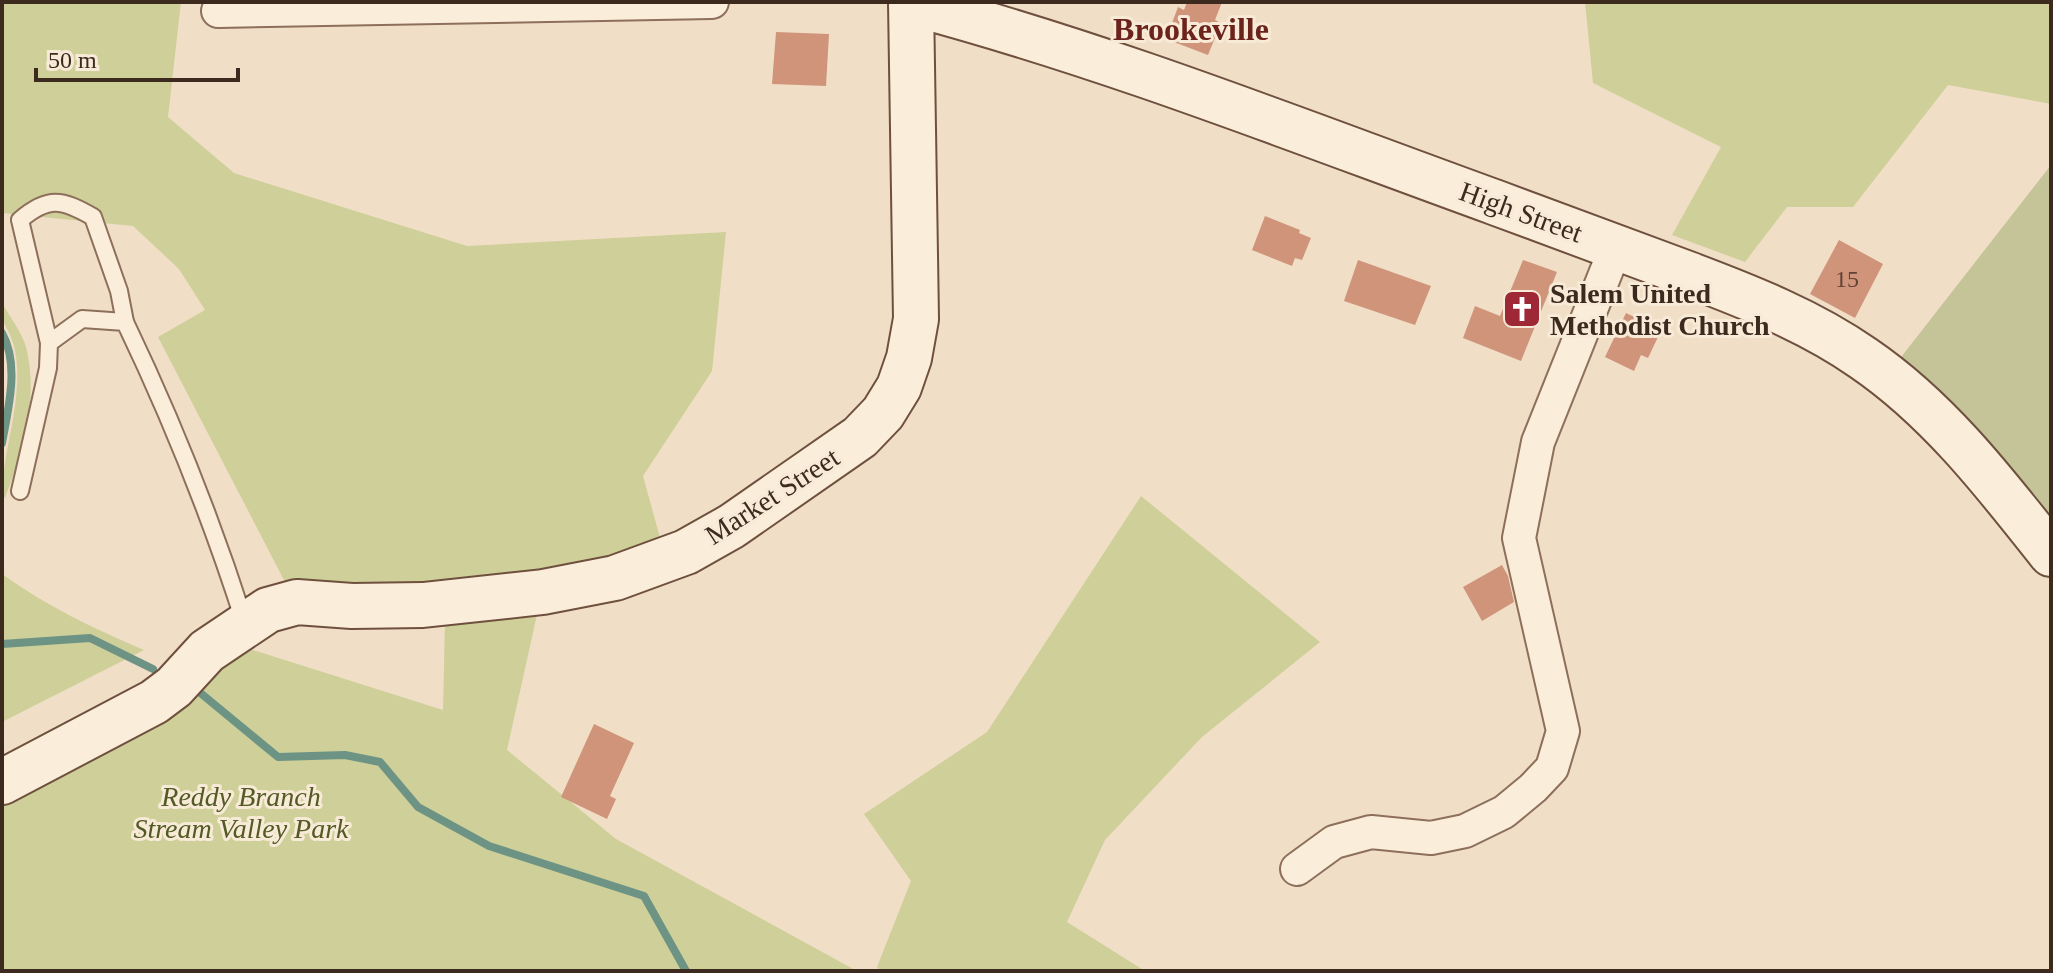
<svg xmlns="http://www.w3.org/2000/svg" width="2053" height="973" font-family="'Times New Roman',serif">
<rect width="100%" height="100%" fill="#f0dfc6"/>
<!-- green -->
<g fill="#cfcf99">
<polygon points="2,2 181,2 168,117 234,173 467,246 726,232 712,371 643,476 662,545 616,562 420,590 286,584 158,337 205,310 179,269 133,226 2,213"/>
<polygon points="1585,2 2051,2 2051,104 1948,85 1853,207 1787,207 1745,262 1672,235 1721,147 1593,83"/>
<path d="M 2,303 C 9,316 22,332 26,347 C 39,397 23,451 5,498 L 2,496 C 2,459 15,424 17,386 C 18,374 17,355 13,343 C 7,324 2,328 2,303 Z"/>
<polygon points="1141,496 1320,642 1202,737 1105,840 1067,922 1145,971 880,971 877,967 911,881 864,814 987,732"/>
<path d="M 2,574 C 46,606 95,629 144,650 L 2,722 Z"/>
<polygon points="538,610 507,750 616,839 857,971 2,971 2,770 218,639 443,710 445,621"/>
</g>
<!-- cemetery -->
<polygon fill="#c4c498" points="2051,165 2051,525 1898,361"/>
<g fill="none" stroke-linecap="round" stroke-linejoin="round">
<!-- stream -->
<g stroke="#6d9385" stroke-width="8">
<path d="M 2,333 C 20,365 8,409 2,443"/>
<polyline points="2,644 90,638 153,669"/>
<polyline points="198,691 278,757 345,755 380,762 418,807 489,846 644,896 686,971"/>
</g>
</g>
<!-- building -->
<g fill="#d0947a">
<polygon points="1187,2 1222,2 1215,20 1221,23 1208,55 1166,39 1178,7 1184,10"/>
<polygon points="776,32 829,34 826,86 772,84"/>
<polygon points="1265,216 1300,230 1299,233 1311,238 1302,260 1295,258 1292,266 1252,250"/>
<polygon points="1839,240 1883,264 1855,318 1810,294"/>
<polygon points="1358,260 1431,286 1415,325 1344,301"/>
<polygon points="1523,260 1557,272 1521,361 1463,338 1475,306 1500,316"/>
<polygon points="1626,313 1659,329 1655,336 1658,337 1648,358 1641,355 1634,371 1605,357"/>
<polygon points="1502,565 1508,576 1514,602 1482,621 1463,587"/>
<polygon points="594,724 634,743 610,796 616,799 607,819 561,797"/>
</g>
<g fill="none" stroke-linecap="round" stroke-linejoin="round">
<defs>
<g id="lane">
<path d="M 49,343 L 20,220 C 48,196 62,199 93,217 L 119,291 L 125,322"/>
<path d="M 20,491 L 48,368 L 49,343 L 82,319 L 125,322 C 172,420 212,520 245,624"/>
</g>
<g id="street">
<polyline points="218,11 712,2"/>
<polyline points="1297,869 1334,842 1371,832 1431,838 1465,831 1504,812 1533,788 1552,768 1563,731 1519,538 1538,442 1616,247"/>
</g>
<g id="secondary">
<path d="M 911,3 C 1110,56 1301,132 1494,202 C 1559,226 1624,250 1688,274 C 1749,297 1810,321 1863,358 C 1938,409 1995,483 2051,554"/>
<polyline points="2,782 154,702 174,687 207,651 268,610 297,602 352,606 423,605 543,592 615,578 686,552 732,526 860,437 883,413 899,387 909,358 916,319 911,2"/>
</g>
</defs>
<!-- lane casing -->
<use href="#lane" stroke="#8d6f5b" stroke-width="20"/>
<!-- street casing -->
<use href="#street" stroke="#8d6f5b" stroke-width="36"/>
<!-- secondary casing -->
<use href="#secondary" stroke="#6f503e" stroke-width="48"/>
<!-- lane -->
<use href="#lane" stroke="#faedda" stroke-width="16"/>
<!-- street -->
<use href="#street" stroke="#faedda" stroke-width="32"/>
<!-- secondary -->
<use href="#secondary" stroke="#faedda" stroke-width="44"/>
</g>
<!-- icons -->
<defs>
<symbol id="church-square" viewBox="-11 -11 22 22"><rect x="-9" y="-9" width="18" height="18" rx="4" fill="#9f2837" stroke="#f7ead6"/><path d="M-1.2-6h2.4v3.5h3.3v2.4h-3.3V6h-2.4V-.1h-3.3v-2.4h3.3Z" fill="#fff"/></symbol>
</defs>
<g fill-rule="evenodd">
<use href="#church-square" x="1500" y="287" width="44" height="44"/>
</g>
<g text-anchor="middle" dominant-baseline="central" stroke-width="6" stroke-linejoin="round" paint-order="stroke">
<!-- number labels -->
<g font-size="24" fill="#614436">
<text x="1847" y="279">15</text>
</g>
<!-- street labels -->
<g font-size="28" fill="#3c2a1f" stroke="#f7ead6">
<text transform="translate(1521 212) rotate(20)">High Street</text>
<text transform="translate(772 496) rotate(-33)">Market Street</text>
</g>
<!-- poi labels -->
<g font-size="28" font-weight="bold" fill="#3c2a1f" stroke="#f7ead6" text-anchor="start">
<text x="1550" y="293">Salem United<tspan x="1550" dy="32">Methodist Church</tspan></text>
</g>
<!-- park labels -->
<g font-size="28" font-style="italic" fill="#535a25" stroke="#f7ead6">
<text x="241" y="796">Reddy Branch<tspan x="241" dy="32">Stream Valley Park</tspan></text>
</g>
<!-- quarter labels -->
<g font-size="32" font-weight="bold" fill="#6b231c" stroke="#f7ead6">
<text x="1191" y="29">Brookeville</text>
</g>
</g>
<!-- border -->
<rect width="2053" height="973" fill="none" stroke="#3c2a1f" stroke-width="8"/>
<!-- scale -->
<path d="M36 68v12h202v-12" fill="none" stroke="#3c2a1f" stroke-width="4"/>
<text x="48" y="68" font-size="24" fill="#3c2a1f" stroke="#f7ead6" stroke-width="6" paint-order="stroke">50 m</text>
</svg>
